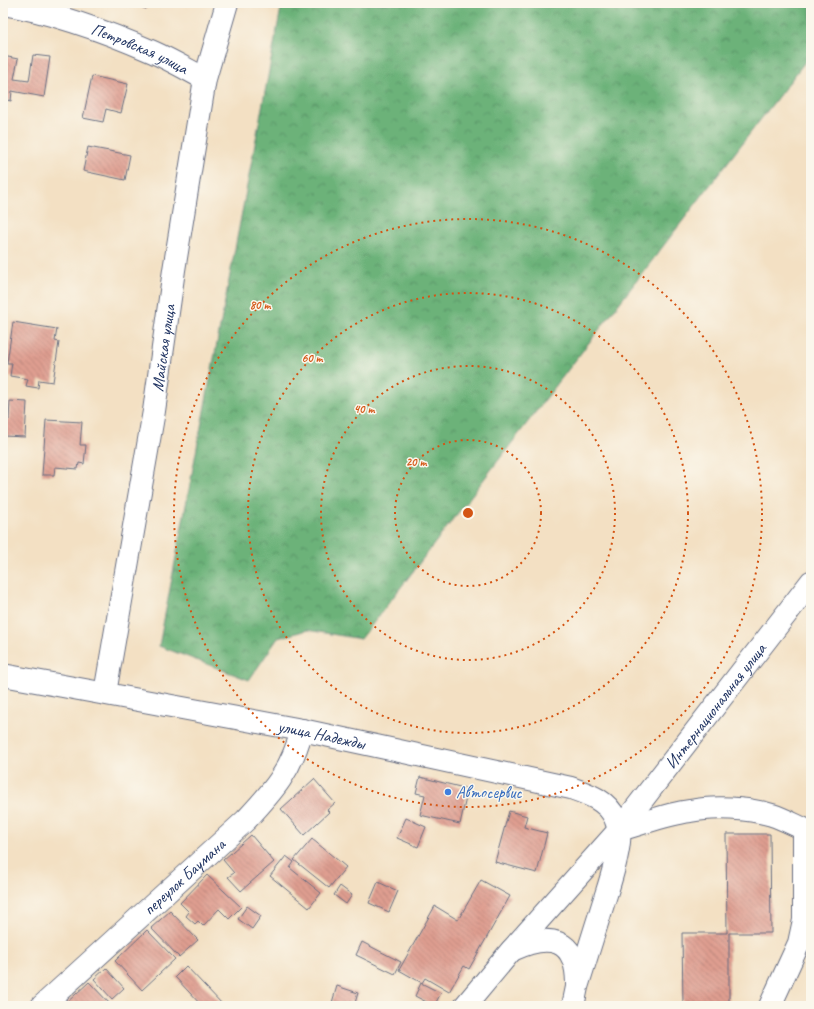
<svg xmlns="http://www.w3.org/2000/svg" width="814" height="1009" font-family="Caveat,sans-serif">
<defs>
<pattern id="forest-crowns" width="20" height="18" patternUnits="userSpaceOnUse"><rect width="20" height="18" fill="#6cb279"/><path d="M2 6a3 3 0 1 1 6 0M12 15a3 3 0 1 1 6 0" fill="none" stroke="#589166"/></pattern>
<pattern id="building-back-hatch" width="6" height="6" patternUnits="userSpaceOnUse"><rect width="6" height="6" fill="#df9e90"/><path d="M-1 5l2 2M0 0l6 6M5-1l2 2" fill="none" stroke="#b48179"/></pattern>
</defs>
<rect width="100%" height="100%" fill="#fbf7ec"/>
<filter id="ink" filterUnits="userSpaceOnUse"><feTurbulence type="fractalNoise" baseFrequency=".025" numOctaves="2"/><feDisplacementMap in="SourceGraphic" scale="8" xChannelSelector="R" yChannelSelector="G"/><feConvolveMatrix kernelMatrix="1 2 1 2 8 2 1 2 1" color-interpolation-filters="sRGB"/></filter>
<filter id="wash" filterUnits="userSpaceOnUse"><feTurbulence type="fractalNoise" baseFrequency=".012" numOctaves="4" result="noise"/><feDisplacementMap in="SourceGraphic" scale="16" xChannelSelector="R" yChannelSelector="G"/><feGaussianBlur stdDeviation="0.9" result="paint"/><feColorMatrix in="noise" values="0 0 0 0 0 0 0 0 0 0 0 0 0 0 0 0 0 1.4 0 .05"/><feComposite in="paint" operator="in"/></filter>
<g filter="url(#wash)">
<rect width="100%" height="100%" fill="#f3e0c3"/>
<!-- forest -->
<polygon fill="url(#forest-crowns)" stroke="#44706c" points="282,3 811,3 811,54 361,639 307,630 278,638 249,680 159,646"/>
<g id="blocks">
<!-- building -->
<g fill="url(#building-back-hatch)">
<polygon points="130,3 148,3 146,9"/>
<polygon points="33,55 50,57 44,97 12,91 11,101 3,99 3,56 18,59 14,79 29,81"/>
<polygon points="92,76 128,84 121,113 106,109 103,122 83,118"/>
<polygon points="88,147 130,155 125,180 83,171"/>
<polygon points="13,322 57,329 55,341 59,342 53,382 39,380 38,388 26,386 28,379 10,376 12,363 7,363"/>
<polygon points="10,401 27,402 25,437 3,436 4,419 9,420"/>
<polygon points="46,420 82,422 80,445 86,445 84,464 79,463 78,469 55,467 54,475 42,475"/>
<polygon points="420,777 468,789 460,824 420,815 425,795 416,793"/>
<polygon points="314,779 335,803 327,810 329,812 304,835 281,809"/>
<polygon points="509,811 527,816 524,827 547,833 537,873 495,862"/>
<polygon points="406,818 426,827 418,847 397,838"/>
<polygon points="726,834 770,834 771,933 729,933 729,1006 683,1006 682,933 727,933"/>
<polygon points="251,835 274,862 241,891 228,877 234,873 223,860"/>
<polygon points="312,839 346,867 329,888 294,860"/>
<polygon points="286,856 294,862 290,868 321,893 309,908 270,876"/>
<polygon points="207,875 241,907 229,919 219,909 203,926 198,921 195,924 186,916 189,912 180,903"/>
<polygon points="481,880 510,896 469,969 464,966 449,992 425,978 422,983 399,970 435,906 458,920"/>
<polygon points="378,882 398,891 389,912 369,903"/>
<polygon points="340,886 352,895 346,904 334,895"/>
<polygon points="247,906 261,916 252,929 238,919"/>
<polygon points="170,911 198,940 179,957 151,928"/>
<polygon points="147,930 175,959 142,990 115,961"/>
<polygon points="362,942 401,962 395,974 356,955"/>
<polygon points="186,966 224,1006 202,1006 175,977"/>
<polygon points="106,968 124,988 112,999 94,979"/>
<polygon points="89,982 112,1006 63,1006"/>
<polygon points="421,983 441,993 434,1006 415,996"/>
<polygon points="337,986 358,993 355,1003 350,1001 348,1006 331,1006"/>
</g>
</g>
</g>
<g filter="url(#ink)">
<use href="#blocks" fill-opacity="0" stroke="#676d81" stroke-width="1"/>
<g fill="none" stroke-linecap="round" stroke-linejoin="round">
<defs>
<g id="minor">
<path id="s1" d="M 3,4 C 55,13 105,31 153,52 C 171,60 188,70 205,79"/>
<path id="s2" d="M 3,675 L 302,730 L 571,788 C 588,794 607,800 615,818 C 618,825 620,834 619,842 C 617,862 610,882 604,901 C 595,930 586,958 577,987 L 573,1006"/>
<path id="s3" d="M 105,693 L 154,411 L 174,270 L 205,79 L 227,3"/>
<path d="M 619,830 C 642,824 666,814 690,811 C 714,806 747,808 772,815 C 785,819 798,827 811,832"/>
<path d="M 512,950 C 549,933 576,937 577,983"/>
<path id="s4" d="M 42,1006 L 246,820 C 274,790 291,771 302,730"/>
<path id="s5" d="M 465,1006 L 510,952 L 619,830 L 811,582"/>
<polyline points="770,1006 799,943 804,920 804,830"/>
</g>
</defs>
<!-- minor casing -->
<use href="#minor" stroke="#676d81" stroke-width="24"/>
<!-- minor -->
<use href="#minor" stroke="#fff" stroke-width="22"/>
</g>
</g>
<!-- distance rings -->
<g fill="none" stroke="#d45514" stroke-width="2" stroke-dasharray="2 4">
<circle cx="468" cy="513" r="73"/>
<circle cx="468" cy="513" r="147"/>
<circle cx="468" cy="513" r="220"/>
<circle cx="468" cy="513" r="294"/>
</g>
<!-- markers -->
<circle fill="#3f7fe0" stroke="#fbf7ec" stroke-width="1.5" cx="448" cy="792" r="4"/>
<g text-anchor="middle" dominant-baseline="central" stroke-width="3" stroke-linejoin="round" paint-order="stroke">
<!-- street labels -->
<g font-size="17" fill="#1b2f5e" stroke="#fbf7ec">
<text stroke="none"><textPath href="#s1" startOffset="144">Петровская улица</textPath></text>
<text stroke="none"><textPath href="#s3" startOffset="350">Майская улица</textPath></text>
<text stroke="none"><textPath href="#s5" startOffset="391">Интернациональная улица</textPath></text>
<text stroke="none"><textPath href="#s2" startOffset="324">улица Надежды</textPath></text>
<text stroke="none"><textPath href="#s4" startOffset="192">переулок Баумана</textPath></text>
</g>
<!-- shop labels -->
<g font-size="17" fill="#366cbe" stroke="#fbf7ec" text-anchor="start">
<text x="456" y="792">Автосервис</text>
</g>
</g>
<circle cx="468" cy="513" r="6" fill="#d45514" stroke="#fbf7ec" stroke-width="2"/>
<g font-size="12" text-anchor="middle" font-weight="bold" fill="#d45514" stroke="#fbf7ec" stroke-width="3" stroke-linejoin="round" paint-order="stroke">
<text x="260" y="309">80 m</text>
<text x="312" y="362">60 m</text>
<text x="364" y="413">40 m</text>
<text x="416" y="466">20 m</text>
</g>
<!-- margin -->
<rect width="814" height="1009" fill="none" stroke="#fbf7ec" stroke-width="16"/>
</svg>
